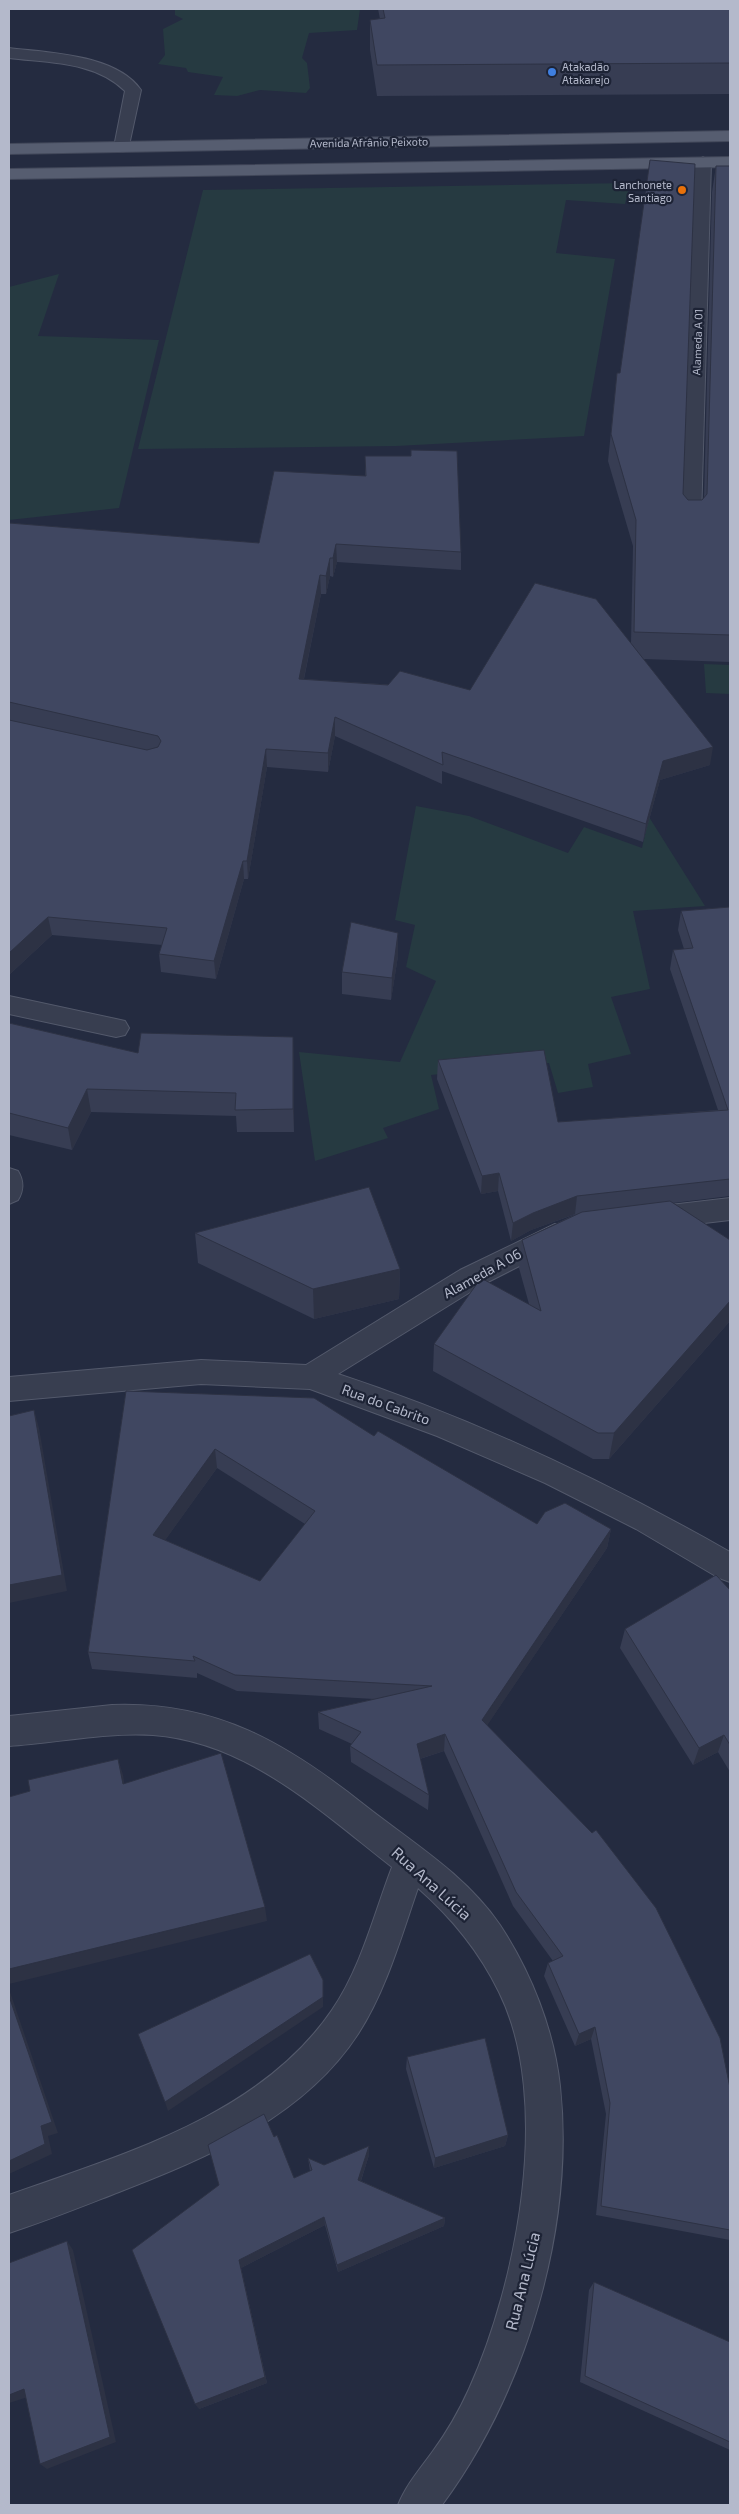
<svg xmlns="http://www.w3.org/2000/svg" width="739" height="2514" font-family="'Exo 2',sans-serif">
<rect width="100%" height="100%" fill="#242b40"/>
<!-- green -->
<g fill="#263a41">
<polygon points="175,9 360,9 357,30 309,33 302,58 307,63 310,88 306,93 260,90 237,96 214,95 223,77 188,72 186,68 158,64 165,55 163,29 183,19 175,15"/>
<polygon points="630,183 625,204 566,200 556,253 615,259 584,436 396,446 138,449 203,190"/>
<polygon points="59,274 38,336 159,340 119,508 9,520 9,287"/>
<polygon points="704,664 730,665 730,694 706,693"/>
<polygon points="416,806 469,816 568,853 584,827 642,848 649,817 705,906 633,911 650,989 611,997 631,1054 588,1064 593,1087 558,1093 549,1063 431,1075 439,1109 383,1128 388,1138 315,1161 299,1052 400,1062 436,981 406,967 415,925 395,920"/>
</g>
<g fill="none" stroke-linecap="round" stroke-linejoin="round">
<defs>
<g id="minor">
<path d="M 9,48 C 48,53 116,54 141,90 L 128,150 L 122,152 L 114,147 L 125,91 C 95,61 48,63 9,58 Z"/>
<polygon points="703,157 711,162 701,521 698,525 684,525 681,521 695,162"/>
<polygon points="9,996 116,1019 125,1021 129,1028 125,1035 116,1037 9,1014"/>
<path d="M 9,1168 L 18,1171 C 24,1181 24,1190 18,1200 L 9,1204 Z"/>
<polygon points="730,1198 730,1220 653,1229 643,1226 639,1218 643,1210 653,1207"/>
<path d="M 555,1224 L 565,1227 L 569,1235 L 565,1243 L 480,1286 L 338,1374 C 475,1419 605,1481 730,1552 L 730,1582 L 719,1578 L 636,1529 L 545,1483 L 437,1436 L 310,1389 L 201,1384 L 9,1401 L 9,1377 L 201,1360 L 306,1365 L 460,1270 Z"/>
<path d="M 112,1705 C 217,1701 288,1744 367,1807 C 413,1843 466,1875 500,1925 C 531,1972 554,2030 560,2086 C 575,2228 526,2391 442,2505 L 398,2505 C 406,2485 420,2469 433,2451 C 447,2432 459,2411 469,2389 C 517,2283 553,2101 499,1992 C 479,1951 452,1918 418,1888 C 401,1937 386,1991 358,2034 C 304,2117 207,2158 119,2192 C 83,2206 46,2221 9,2233 L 9,2195 C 123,2154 260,2116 332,2010 C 361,1968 374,1914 392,1867 C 320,1811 248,1742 153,1735 C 104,1732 57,1743 9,1746 L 9,1716 Z"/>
</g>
<g id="major">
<polygon points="730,131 730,141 9,154 9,144"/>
<polygon points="730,157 730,167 9,179 9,169"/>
</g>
</defs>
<!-- minor casing -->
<use href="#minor" stroke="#53596b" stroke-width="2"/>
<!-- major casing -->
<use href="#major" stroke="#414759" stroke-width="2"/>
<!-- minor -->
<use href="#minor" fill="#383e50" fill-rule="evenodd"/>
<!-- major -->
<use href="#major" fill="#565d70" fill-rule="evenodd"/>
</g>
<!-- wall -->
<g fill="#373d53" fill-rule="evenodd">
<polygon points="378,9 730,9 730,94 377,96 370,50 370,20 380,19"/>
<polygon points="716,166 730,166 730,662 644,659 710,765 660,780 643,842 442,771 442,784 335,736 328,772 267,767 248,879 244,879 216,979 161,972 159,954 162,945 52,935 9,975 9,523 259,543 365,476 365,456 461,552 461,570 337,562 333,577 330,576 326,594 321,594 304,679 470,690 631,643 633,546 608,461 617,373 683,494 688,500 702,500 704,498 712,192"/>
<polygon points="730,907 730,1198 730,1196 673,1203 730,1240 730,1321 609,1459 593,1459 433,1371 434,1344 529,1304 519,1268 522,1240 576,1214 531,1230 511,1241 498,1191 481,1194 437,1079 438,1060 558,1122 718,1110 670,969 673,950 684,949 678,930 681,911"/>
<polygon points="398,933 398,956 391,1000 342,994 342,972"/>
<polygon points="9,1023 138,1053 294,1060 294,1132 237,1132 236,1116 91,1112 72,1150 9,1135"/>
<polygon points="195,1233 400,1269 399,1299 314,1319 198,1263"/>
<path d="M 126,1391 L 374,1436 L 537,1524 L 611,1529 L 607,1548 L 487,1725 L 730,2088 L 730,2240 L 596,2215 L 606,2114 L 591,2039 L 575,2046 L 544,1976 L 548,1963 L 553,1961 L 513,1906 L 444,1751 L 420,1759 L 429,1795 L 428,1810 L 351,1762 L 350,1746 L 352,1744 L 319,1729 L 318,1712 L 374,1699 L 237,1691 L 197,1673 L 197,1678 L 92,1669 L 88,1652 ZM 217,1468 L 305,1524 L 260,1581 L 165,1540 Z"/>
<polygon points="730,1590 730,1772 718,1752 693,1765 620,1648 625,1629"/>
<polygon points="407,2057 508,2135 505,2146 434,2168 406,2069"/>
<polygon points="274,2137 294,2178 310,2171 308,2158 324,2165 369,2155 361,2181 445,2218 444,2226 338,2272 325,2225 241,2268 267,2383 199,2409 219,2185"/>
<polygon points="594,2282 730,2342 730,2450 580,2382 589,2290"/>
</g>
<!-- shaded-wall -->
<g fill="#2d3244">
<polygon points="336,544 337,562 333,577 333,558"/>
<polygon points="330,558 330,576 326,594 326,576"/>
<polygon points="320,575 321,594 300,697 299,679"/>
<polygon points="335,717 335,736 328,772 328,753"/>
<polygon points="713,747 710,765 660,780 643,842 646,824 663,761"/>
<polygon points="266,749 267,767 248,879 247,861"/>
<polygon points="243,861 244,879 216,979 214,961"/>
<polygon points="48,917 52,935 9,975 9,953"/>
<polygon points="398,933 398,956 391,1000 392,978"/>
<polygon points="293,1037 294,1060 294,1132 293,1109"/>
<polygon points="87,1089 91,1112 72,1150 68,1128"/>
<polygon points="499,1173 498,1191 481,1194 482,1176"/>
<polygon points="577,1196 575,1214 531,1230 511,1241 513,1223 533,1213"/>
<polygon points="400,1269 399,1299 314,1319 313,1289"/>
<polygon points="730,1301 730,1321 609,1459 614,1433"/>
<polygon points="34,1410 39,1428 67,1591 9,1603 9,1585"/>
<polygon points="215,1449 217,1468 156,1553 153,1535"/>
<polygon points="611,1529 607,1548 480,1736 482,1720"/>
<polygon points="445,1734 444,1751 416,1760 417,1744"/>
<polygon points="724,1735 718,1752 693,1765 699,1748"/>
<polygon points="118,1759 123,1775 127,1800 123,1784"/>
<polygon points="265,1907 267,1921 9,1984 9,1969"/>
<polygon points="323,1980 323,2007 168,2111 165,2102"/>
<polygon points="9,1989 58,2133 48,2136 52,2154 9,2174"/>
<polygon points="595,2027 591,2039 575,2046 579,2034"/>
<polygon points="508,2135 505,2146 434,2168 435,2158"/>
<polygon points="369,2146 369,2155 358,2189 358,2180"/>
<polygon points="324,2217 325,2225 241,2268 267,2383 199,2409 195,2404 239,2260"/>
<polygon points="445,2218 444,2226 338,2272 337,2265"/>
<polygon points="67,2241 73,2250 116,2442 47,2469 40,2464"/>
<polygon points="24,2389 31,2396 9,2403 9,2395"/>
</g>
<!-- building -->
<g fill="#404761" stroke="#2d3244" fill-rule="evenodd">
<polygon points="383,9 730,9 730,63 377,65 370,20 385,18"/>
<polygon points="650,160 695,164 683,494 688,500 702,500 707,494 716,166 730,166 730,635 634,632 636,520 611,434 617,373 620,373"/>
<polygon points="411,450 457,451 461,552 336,544 333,558 330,558 326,576 320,575 299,679 388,685 400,671 470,690 535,583 596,599 713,747 663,761 646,824 442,752 443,765 335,717 328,753 266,749 247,861 243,861 214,961 159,954 167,928 48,917 9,953 9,720 147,750 158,747 161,741 158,736 9,702 9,523 259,543 274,471 366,476 365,456 411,456"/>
<polygon points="730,907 730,1179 577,1196 533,1213 513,1223 499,1173 482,1176 438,1060 544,1050 558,1122 728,1110 673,950 693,948 681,911"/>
<polygon points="351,922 398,933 392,978 342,972"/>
<polygon points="9,1023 138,1053 141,1033 293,1037 293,1109 235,1110 236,1093 87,1089 68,1128 9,1113"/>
<polygon points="369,1187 400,1269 313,1289 195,1233"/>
<polygon points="670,1201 730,1240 730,1301 614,1433 598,1433 434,1344 481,1278 541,1311 522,1240 582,1212"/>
<path d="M 126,1391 L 314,1398 L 374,1436 L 378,1431 L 537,1524 L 545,1512 L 565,1503 L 611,1529 L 482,1720 L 592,1833 L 596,1830 L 656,1908 L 720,2038 L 730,2088 L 730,2230 L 601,2206 L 610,2103 L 595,2027 L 579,2034 L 548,1963 L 563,1956 L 516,1892 L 445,1734 L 417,1744 L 429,1795 L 350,1746 L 361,1732 L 318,1712 L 432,1686 L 235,1675 L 193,1656 L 195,1661 L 88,1652 ZM 215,1449 L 315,1511 L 260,1581 L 153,1535 Z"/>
<polygon points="34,1410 62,1575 9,1585 9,1416"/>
<polygon points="716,1575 730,1590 730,1745 724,1735 699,1748 625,1629"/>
<polygon points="221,1753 265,1907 9,1969 9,1797 30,1791 28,1780 118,1759 123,1784"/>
<polygon points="310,1954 323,1980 323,1997 165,2102 138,2034"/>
<polygon points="9,1996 52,2122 41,2126 45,2144 9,2161"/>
<polygon points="485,2038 508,2135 435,2158 407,2057"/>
<polygon points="264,2114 274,2137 277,2135 294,2178 312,2170 308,2158 324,2165 369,2146 358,2180 445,2218 337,2265 324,2217 239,2260 265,2377 195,2404 132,2250 219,2185 208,2145"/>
<polygon points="67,2241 110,2437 40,2464 24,2389 9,2395 9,2263"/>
<polygon points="594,2282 730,2342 730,2442 585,2376"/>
</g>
<!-- markers -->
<circle fill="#3f7fe0" stroke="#1d2335" stroke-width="2" cx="552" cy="72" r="5"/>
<circle fill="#e8710a" stroke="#1d2335" stroke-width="2" cx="682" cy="190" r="5"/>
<g text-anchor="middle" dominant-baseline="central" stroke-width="4.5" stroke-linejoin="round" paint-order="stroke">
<!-- far-poi labels -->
<g font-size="11" fill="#b4b9cb" stroke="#1d2335" text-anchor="start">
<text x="562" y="66">Atakadão<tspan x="562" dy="13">Atakarejo</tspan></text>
<text x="672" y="184" text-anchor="end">Lanchonete<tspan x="672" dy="13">Santiago</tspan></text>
</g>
<!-- far-street labels -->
<g font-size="11" fill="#b4b9cb" stroke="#1d2335">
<text transform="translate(369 142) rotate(-1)">Avenida Afrânio Peixoto</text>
<text transform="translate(697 342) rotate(-88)">Alameda A 01</text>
</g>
<!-- street labels -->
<g font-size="14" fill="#b4b9cb" stroke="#1d2335">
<text transform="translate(482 1273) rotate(-29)">Alameda A 06</text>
<text transform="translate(386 1404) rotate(20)">Rua do Cabrito</text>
</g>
<!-- near-street labels -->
<g font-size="16" fill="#b4b9cb" stroke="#1d2335">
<text transform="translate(432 1883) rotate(42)">Rua Ana Lúcia</text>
<text transform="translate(522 2281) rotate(-76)">Rua Ana Lúcia</text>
</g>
</g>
<!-- border -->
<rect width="739" height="2514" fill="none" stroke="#b4b9cb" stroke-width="20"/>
</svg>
